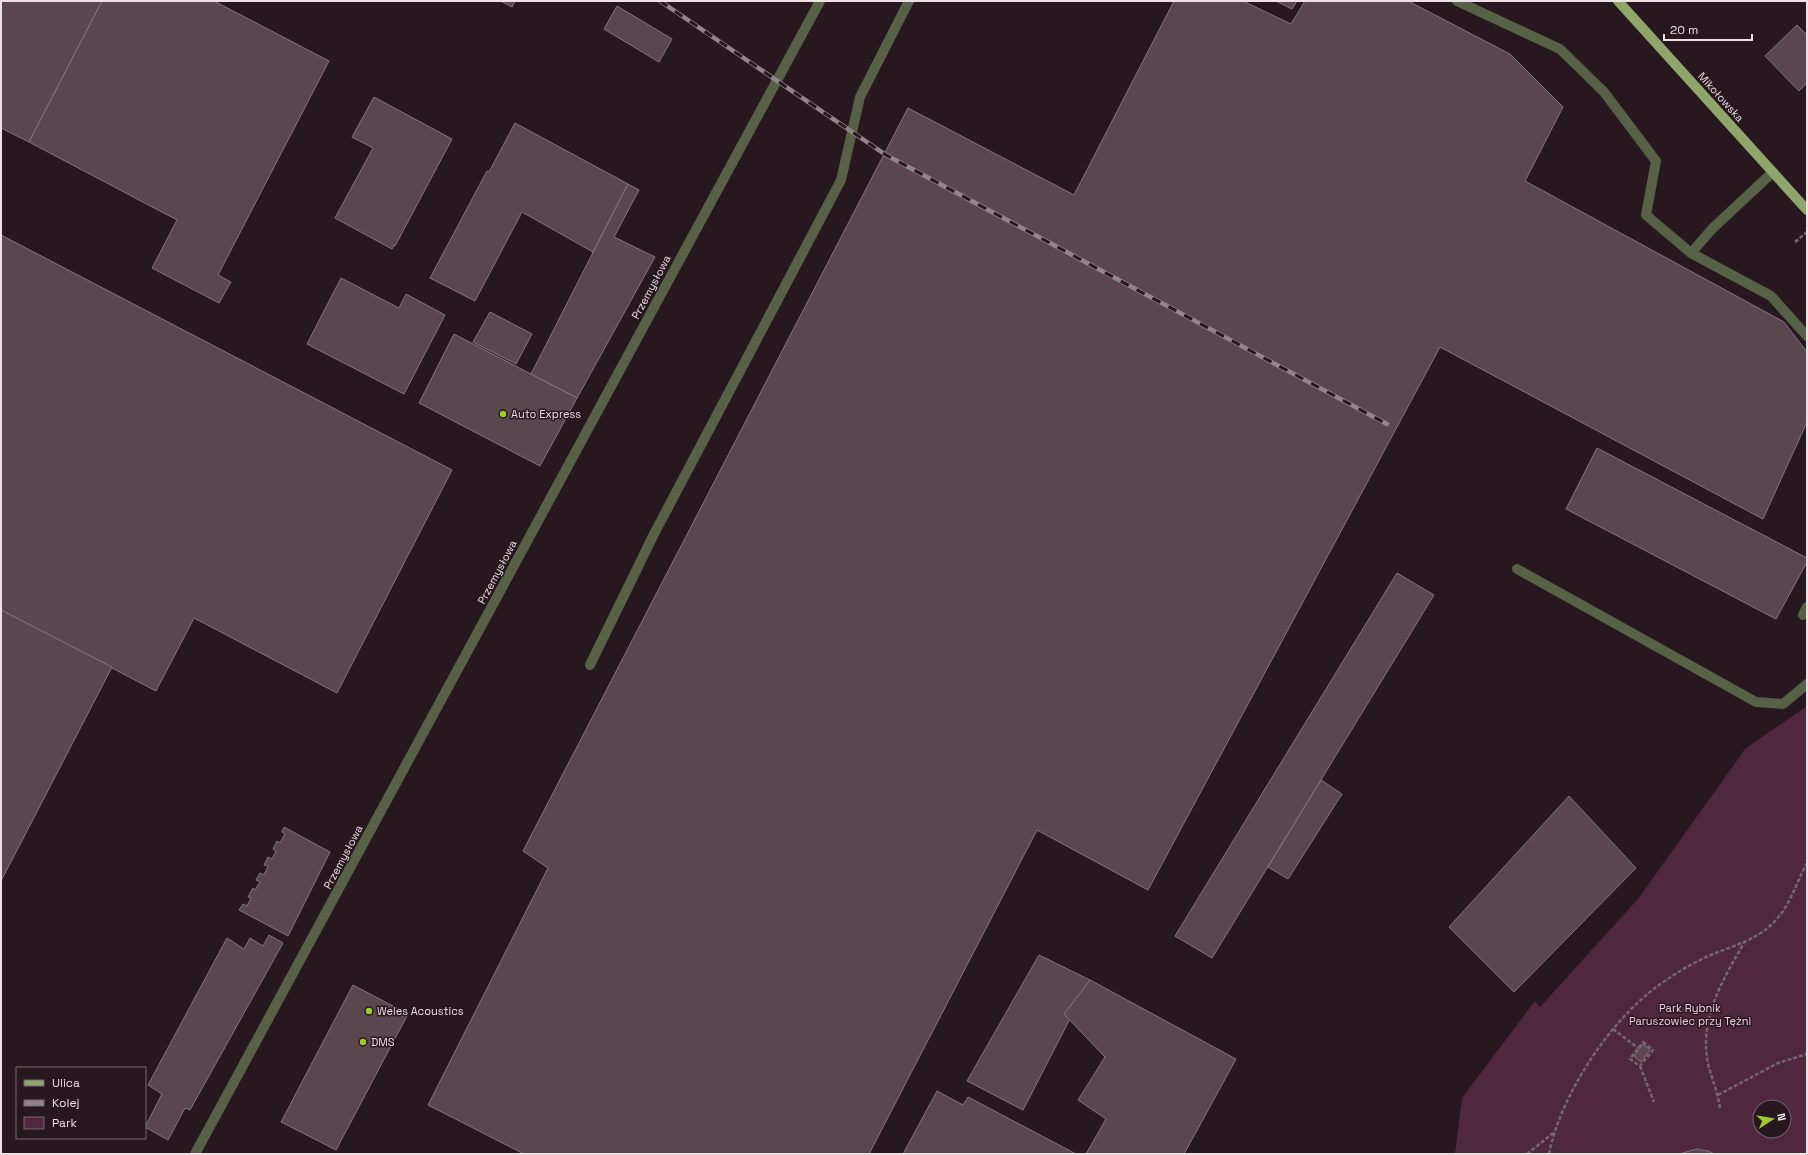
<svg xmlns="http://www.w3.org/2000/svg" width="1808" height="1155" font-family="'Space Grotesk',sans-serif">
<rect width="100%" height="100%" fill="#27171f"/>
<!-- green -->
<path fill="#50283d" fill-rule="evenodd" d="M 1807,706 L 1807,1154 L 1455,1154 L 1462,1098 L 1535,1001 L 1540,1007 L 1638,899 L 1746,748 ZM 1760,1107 L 1784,1107 L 1784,1131 L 1760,1131 Z"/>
<!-- building -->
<g fill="#59464f" stroke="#89747e">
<polygon points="1,1 102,1 29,142 1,128"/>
<polygon points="102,1 214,1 329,61 218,275 231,282 219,303 152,268 177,220 29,142"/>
<polygon points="501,1 515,1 512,7"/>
<polygon points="1174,1 1243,1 1291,24 1305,1 1408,1 1510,54 1563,107 1525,181 1784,322 1807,352 1807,422 1763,519 1440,347 1148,890 1037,830 869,1154 524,1154 428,1105 548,868 523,851 908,108 1074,195"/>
<polygon points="1276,1 1297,1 1292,9"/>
<polygon points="617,6 672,39 659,62 604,29"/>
<polygon points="1797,25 1807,35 1807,83 1799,91 1765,56"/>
<polygon points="374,97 452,139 395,246 394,245 392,249 335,218 373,148 352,137"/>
<polygon points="515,123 628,184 593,252 522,212 475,301 430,278 487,171 489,172"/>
<polygon points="628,184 639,190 614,237 655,257 577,398 531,374"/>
<polygon points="1,235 452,470 337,693 194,618 156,691 1,610"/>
<polygon points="341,278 399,308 406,294 445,315 404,394 307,344"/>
<polygon points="490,312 532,334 516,364 473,342"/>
<polygon points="454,334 577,398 540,466 419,403"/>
<polygon points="1597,448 1807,558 1807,562 1776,619 1566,509"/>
<polygon points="1397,573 1434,595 1212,958 1175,936"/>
<polygon points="1,610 112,667 1,881"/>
<polygon points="1321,780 1342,794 1288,879 1268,867"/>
<polygon points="1569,796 1636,868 1514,992 1449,927"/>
<polygon points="284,827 330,852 288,936 239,910 243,904 247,906 251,898 248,897 253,888 255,890 260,882 256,880 260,873 264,875 268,866 264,865 268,857 272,859 276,851 273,849 277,841 280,843 285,834 282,832"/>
<polygon points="269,935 283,943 190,1110 185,1108 168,1140 145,1127 162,1094 148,1085 227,938 244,949 250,938 263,946"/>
<polygon points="1039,955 1090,980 1023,1110 967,1081"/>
<polygon points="1090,980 1236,1059 1184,1154 1086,1154 1106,1119 1078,1100 1105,1057 1064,1014"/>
<polygon points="353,985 408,1014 336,1150 281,1122"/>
<polygon points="1643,1044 1650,1050 1641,1062 1634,1056"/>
<polygon points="937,1091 963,1105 968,1097 1076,1154 903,1154"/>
<polygon points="1696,1149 1708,1151 1715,1154 1680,1154"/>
</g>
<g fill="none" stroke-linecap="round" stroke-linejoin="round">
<!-- path -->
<g stroke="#75676e" stroke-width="2.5" stroke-dasharray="4 2" stroke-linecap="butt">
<polyline points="1795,242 1807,232"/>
<polyline points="1613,1029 1638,1048"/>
<polygon points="1643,1042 1653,1050 1640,1066 1630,1059"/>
<polyline points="1640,1066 1654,1102"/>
<polyline points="1718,1095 1778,1063 1807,1054"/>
<path d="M 1720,1108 C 1718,1093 1712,1079 1708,1064 C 1699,1019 1722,981 1744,943"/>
<polyline points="1527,1154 1553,1133"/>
<path d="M 1549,1154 C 1560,1098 1605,1028 1650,992 C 1665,980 1681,970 1698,961 C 1724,947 1754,944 1775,921 C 1791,904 1796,883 1807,863"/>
</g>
<!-- minor -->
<g stroke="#566145" stroke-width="10">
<polyline points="1457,1 1560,49 1604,92 1656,161 1646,215 1691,253 1712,229 1773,172"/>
<polyline points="1691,253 1771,296 1807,336"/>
<polyline points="1517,569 1756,702 1783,704 1807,684"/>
<polyline points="1803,615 1807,607"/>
<polyline points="590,665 654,534 841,180 860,97 909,1"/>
<polyline points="195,1154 820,1"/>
</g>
<!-- major -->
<polyline stroke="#90a56a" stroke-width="10" points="1618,1 1807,210"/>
<defs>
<polyline id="rail" points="660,1 886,155 1387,424"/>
</defs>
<!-- rail casing -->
<use href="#rail" stroke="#92848b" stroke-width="4.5"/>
<!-- rail -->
<use href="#rail" stroke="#27171f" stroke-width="3" stroke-dasharray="9" stroke-linecap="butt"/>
</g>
<!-- markers -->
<g fill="#9fca2d" stroke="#27171f" stroke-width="1.5">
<circle cx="503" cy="414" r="4"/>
<circle cx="369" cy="1011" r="4"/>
<circle cx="363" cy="1042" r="4"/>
</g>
<g text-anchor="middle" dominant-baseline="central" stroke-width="3" stroke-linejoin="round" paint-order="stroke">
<!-- street labels -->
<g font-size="11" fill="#ede1e6" stroke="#27171f">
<text transform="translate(1721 97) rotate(48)">Mikołowska</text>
<text transform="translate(651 287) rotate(-62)">Przemysłowa</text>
<text transform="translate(497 572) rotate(-62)">Przemysłowa</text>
<text transform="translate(343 857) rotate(-62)">Przemysłowa</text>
</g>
<!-- poi labels -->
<g font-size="11" fill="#ede1e6" stroke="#27171f" text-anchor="start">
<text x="511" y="414">Auto Express</text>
<text x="377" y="1011">Weles Acoustics</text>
<text x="371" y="1042">DMS</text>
</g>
<!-- park labels -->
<g font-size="11" fill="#f7cfe2" stroke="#27171f">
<text x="1690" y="1008">Park Rybnik<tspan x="1690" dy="13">Paruszowiec przy Tężni</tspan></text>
</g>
</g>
<!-- border -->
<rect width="1808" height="1155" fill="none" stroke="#ede1e6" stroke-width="4"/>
<!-- legend -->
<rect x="16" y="1067" width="130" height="72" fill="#27171f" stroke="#76686f"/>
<rect x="24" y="1080" width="20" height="6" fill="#90a56a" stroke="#76686f"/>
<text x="52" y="1087" font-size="12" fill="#ede1e6">Ulica</text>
<rect x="24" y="1100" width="20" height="6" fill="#92848b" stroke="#76686f"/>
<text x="52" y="1107" font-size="12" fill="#ede1e6">Kolej</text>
<rect x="24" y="1117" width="20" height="12" fill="#50283d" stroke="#76686f"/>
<text x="52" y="1127" font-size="12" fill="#ede1e6">Park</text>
<!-- north arrow -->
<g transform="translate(1772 1119) rotate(78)"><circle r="19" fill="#27171f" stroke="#76686f"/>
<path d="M0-3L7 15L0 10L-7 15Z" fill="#9fca2d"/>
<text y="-6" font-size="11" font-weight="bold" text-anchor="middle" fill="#ede1e6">N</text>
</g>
<!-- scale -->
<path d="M1664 34v6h88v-6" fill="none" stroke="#ede1e6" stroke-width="2"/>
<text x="1670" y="34" font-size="12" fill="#ede1e6" stroke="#27171f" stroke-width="3" paint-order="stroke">20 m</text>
</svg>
